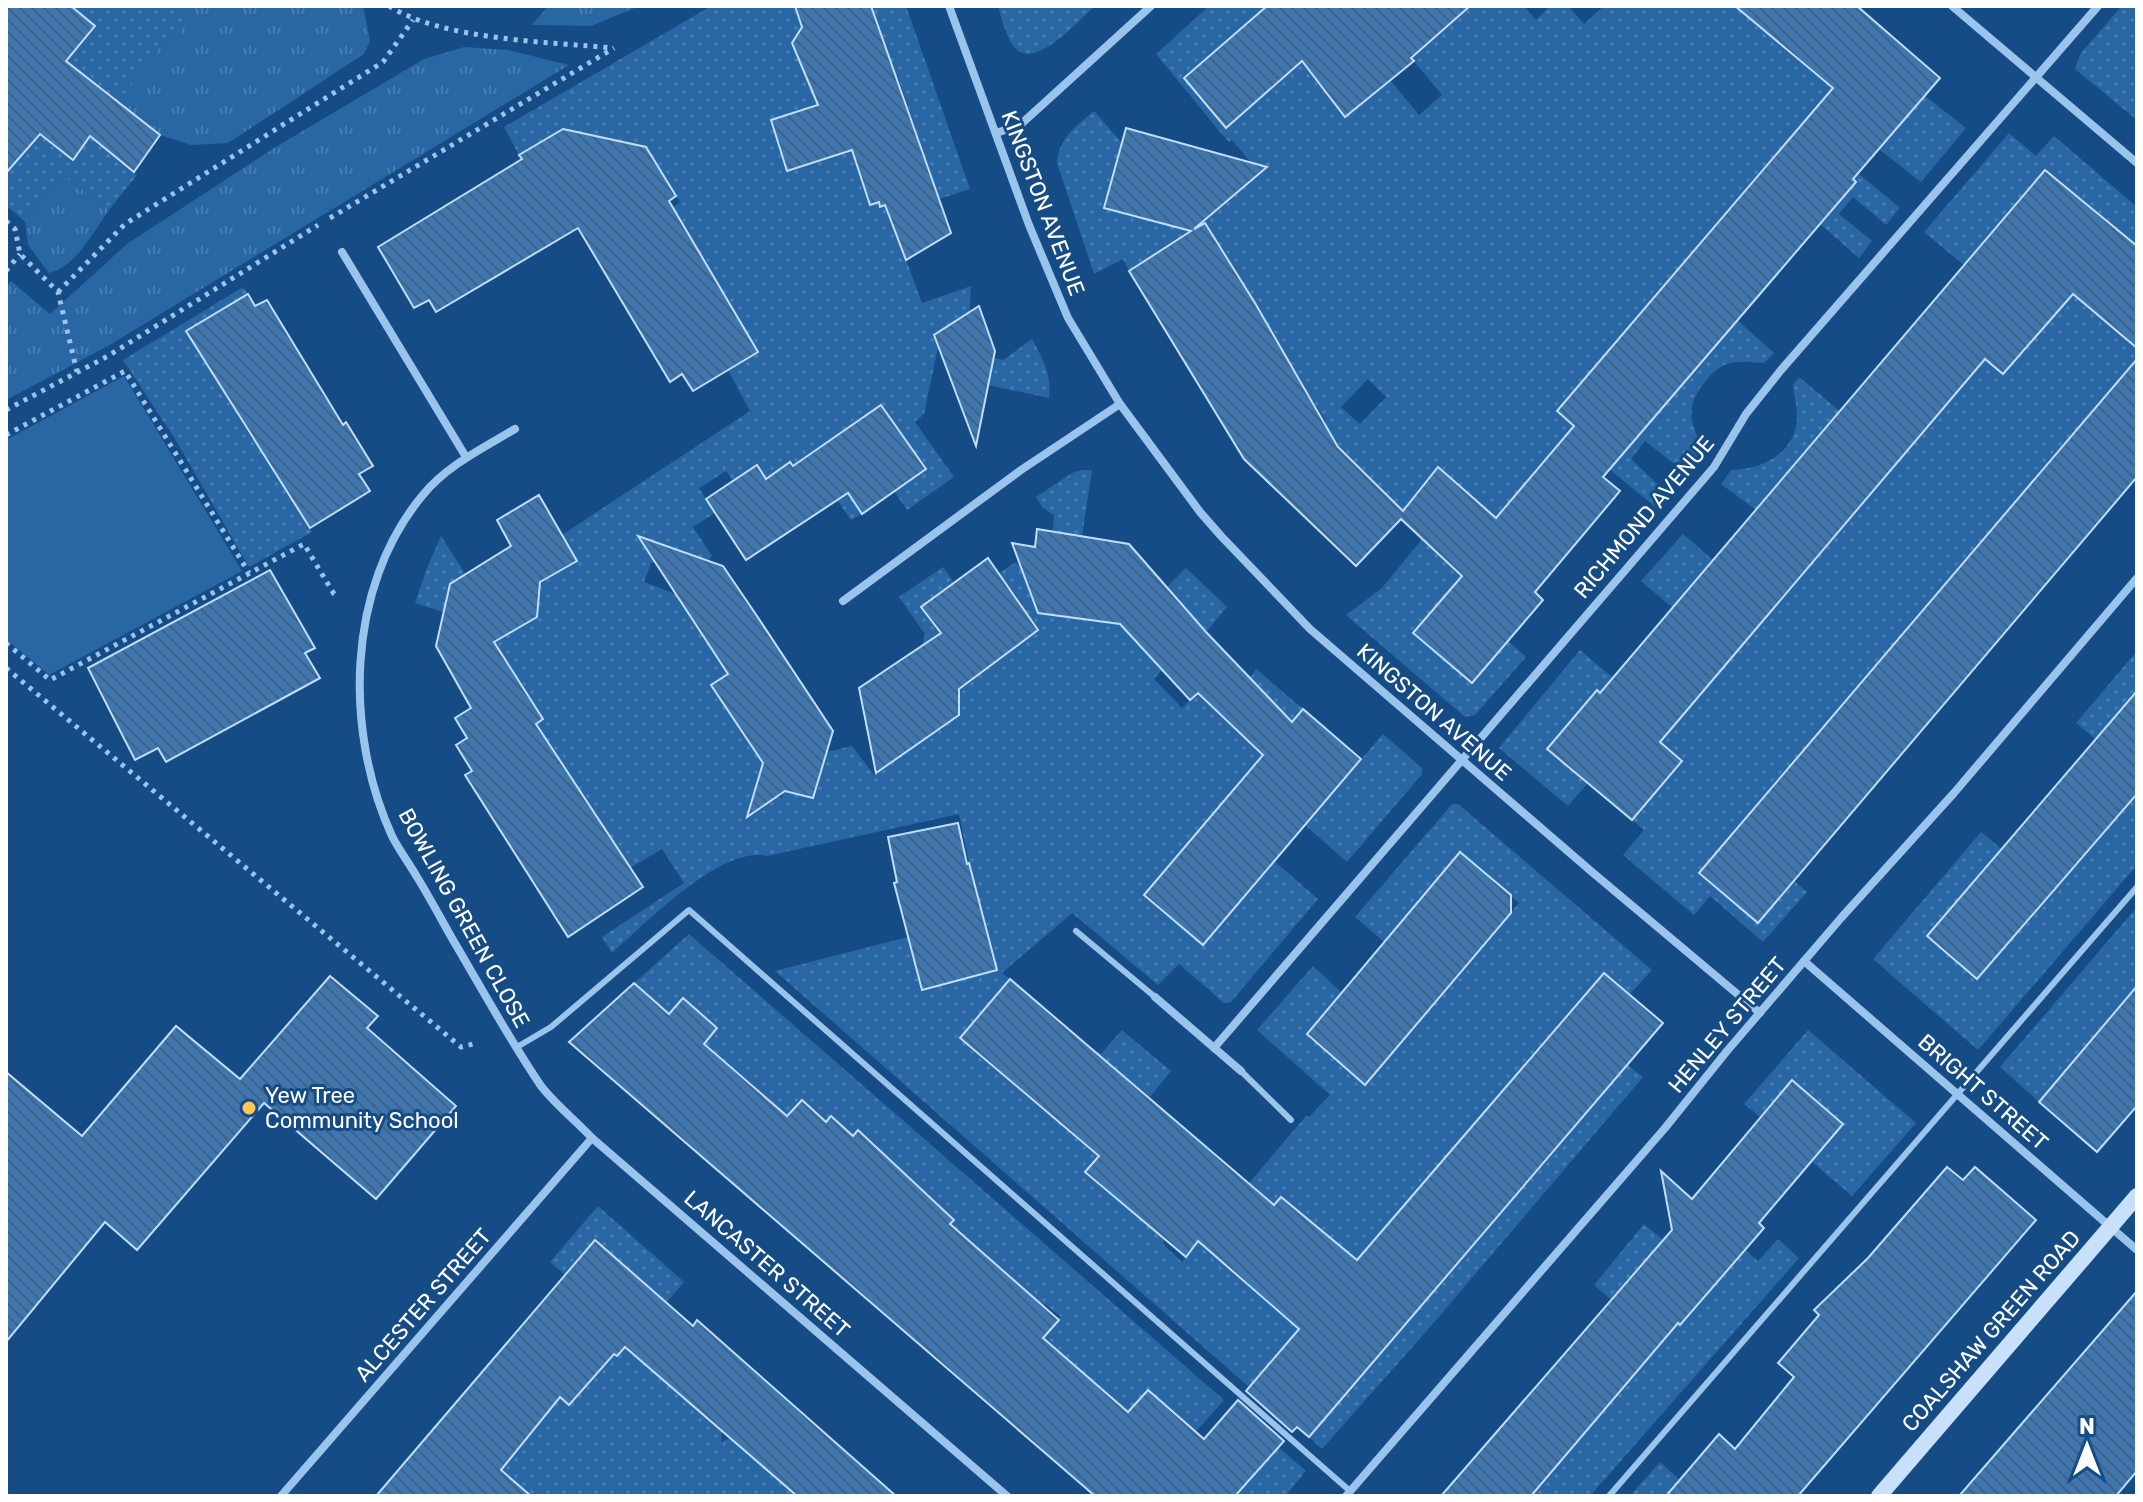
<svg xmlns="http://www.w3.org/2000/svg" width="2143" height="1502" font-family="Rubik,sans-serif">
<defs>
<pattern id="grass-tufts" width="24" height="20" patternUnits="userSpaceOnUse" patternTransform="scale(2)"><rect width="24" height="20" fill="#2866a4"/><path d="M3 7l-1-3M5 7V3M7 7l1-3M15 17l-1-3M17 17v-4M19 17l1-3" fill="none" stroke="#487db2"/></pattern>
<pattern id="garden-dots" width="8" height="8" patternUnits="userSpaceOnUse" patternTransform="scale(2)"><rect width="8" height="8" fill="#2866a4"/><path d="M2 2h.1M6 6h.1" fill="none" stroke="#487db2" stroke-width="1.8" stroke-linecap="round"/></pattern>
<pattern id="building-back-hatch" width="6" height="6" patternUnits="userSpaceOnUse" patternTransform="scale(2)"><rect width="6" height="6" fill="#3e76af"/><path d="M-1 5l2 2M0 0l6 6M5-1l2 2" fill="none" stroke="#45617e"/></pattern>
</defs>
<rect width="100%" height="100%" fill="#164c85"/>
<!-- grass -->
<g fill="url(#grass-tufts)">
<polygon points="182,6 363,6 370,41 364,54 228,143 191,145 160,135 117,101 168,37 182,33"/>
<polygon points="548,6 639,6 591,26 532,25"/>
<polygon points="464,47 508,50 569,65 108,346 6,400 6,287 11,281 50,314 127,244 274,148 424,59"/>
<path d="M 62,175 L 109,210 C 94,231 76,267 49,273 L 28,245 L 25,222 Z"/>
</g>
<!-- garden -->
<g fill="url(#garden-dots)" fill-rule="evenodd">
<polygon points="71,6 182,6 182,33 168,37 91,136 137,175 109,210 62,175 25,222 6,205 6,99 51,79 95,26"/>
<path d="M 711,6 L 795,6 L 803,31 L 798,32 L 792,43 L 797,56 L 809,59 L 830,77 L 890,59 L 872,9 L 880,6 L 906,6 L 970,189 L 909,209 L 892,221 L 922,303 L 971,286 L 968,339 L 941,333 L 924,414 L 915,422 L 954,477 L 907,510 L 894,491 L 926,468 L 881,405 L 817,450 L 862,514 L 851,520 L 826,484 L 812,495 L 790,462 L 766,479 L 757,465 L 733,481 L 726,471 L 699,488 L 715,513 L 693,527 L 712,556 L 708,561 L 651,563 L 644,582 L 694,601 L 692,619 L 728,674 L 712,686 L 740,729 L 751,723 L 771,735 L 755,791 L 782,798 L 784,791 L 813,798 L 826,752 L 852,746 L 874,775 L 915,745 L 913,737 L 926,739 L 959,715 L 922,646 L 925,634 L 899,597 L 943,567 L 954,583 L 922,607 L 955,654 L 1023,605 L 999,573 L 1016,562 L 1020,567 L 1032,568 L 1074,590 L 1070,617 L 1110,623 L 1123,543 L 1167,587 L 1186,568 L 1227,607 L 1207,631 L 1172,595 L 1129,634 L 1162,670 L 1154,679 L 1182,708 L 1198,693 L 1210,704 L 1244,670 L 1251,677 L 1256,669 L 1303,709 L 1231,793 L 1290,843 L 1275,862 L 1318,899 L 1231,1002 L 1224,1003 L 1179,964 L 1158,985 L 1072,913 L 1002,973 L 1010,979 L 1045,1109 L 1094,1050 L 1101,1054 L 1122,1030 L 1171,1071 L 1150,1097 L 1107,1061 L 1058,1120 L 1099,1155 L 1085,1173 L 1106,1190 L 1121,1173 L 1142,1191 L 1192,1134 L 1207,1147 L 1157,1206 L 1178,1224 L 1162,1243 L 1182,1262 L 1198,1241 L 1242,1279 L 1299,1212 L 1281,1197 L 1274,1205 L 1249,1183 L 1306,1116 L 1309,1117 L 1330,1095 L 1257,1030 L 1313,966 L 1342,993 L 1366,1084 L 1443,993 L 1355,917 L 1452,804 L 1458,804 L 1652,970 L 1630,994 L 1604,973 L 1533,1056 L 1627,1064 L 1643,1077 L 1431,1326 L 1322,1449 L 1309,1437 L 1409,1320 L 1350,1270 L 1249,1387 L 775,971 L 908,937 L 923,990 L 969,863 L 959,814 L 767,856 C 721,845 645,924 612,953 L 602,937 L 684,883 L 662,849 L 630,868 L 474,764 L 543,719 L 492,637 C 507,629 522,626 537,617 L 538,610 L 503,552 L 535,585 L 577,561 L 562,535 L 750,411 L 728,370 L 671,209 L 680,202 L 646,147 L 563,129 L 519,155 L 504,127 ZM 898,77 L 936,188 L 880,206 L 879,202 L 870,204 L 864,185 L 860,89 ZM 795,113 L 810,163 L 786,170 L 771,121 ZM 1215,812 L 1274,862 L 1202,945 L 1144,895 ZM 1460,853 L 1519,903 L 1447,986 L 1389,935 Z"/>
<path d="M 998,6 L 1095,6 C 1078,21 1034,72 1014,47 C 1006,37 1002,19 998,6 Z"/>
<path d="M 1209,6 L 1267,6 L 1184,78 L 1216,116 L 1229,125 L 1270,89 L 1301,41 L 1332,69 L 1317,82 L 1345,117 L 1390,80 L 1419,115 L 1442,95 L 1403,48 L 1457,6 L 1524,6 L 1536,20 L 1550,6 L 1568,6 L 1584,24 L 1604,6 L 1735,6 L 1792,53 L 1855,6 L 1890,136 L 1925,96 L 1966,128 L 1921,182 L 1875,146 L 1854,170 L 1900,208 L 1886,225 L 1853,197 L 1839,214 L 1872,241 L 1859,258 L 1820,224 L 1714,228 L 1643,311 L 1737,320 L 1774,353 L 1764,363 C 1739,361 1724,359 1707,379 C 1700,388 1694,396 1692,407 C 1688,433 1709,437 1692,467 L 1673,463 L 1645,441 L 1631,459 L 1670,496 L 1659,510 L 1609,469 L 1484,550 L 1413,632 L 1472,683 L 1508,641 L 1526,657 L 1475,715 L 1465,717 L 1346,615 L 1382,588 L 1450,505 L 1457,483 L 1438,467 L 1398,517 L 1392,529 L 1300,444 L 1326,421 L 1304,387 L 1276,403 L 1188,365 L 1264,317 L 1245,286 L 1170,245 L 1129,271 L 1123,259 L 1094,274 L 1057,163 C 1059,138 1075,127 1094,111 L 1122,143 L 1104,208 L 1259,172 L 1232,140 L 1229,142 L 1221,133 L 1156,54 ZM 1368,379 L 1386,397 L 1360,424 L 1341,407 Z"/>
<polygon points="2122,6 2137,6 2137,120 2075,69 2080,54"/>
<path d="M 2009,133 L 2036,156 L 2054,136 L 2137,207 L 2137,357 L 2117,381 L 2137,398 L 2137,425 L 2104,397 L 2033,480 L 2091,531 L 2080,545 L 2021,495 L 1950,579 L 2008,629 L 1996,644 L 1937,594 L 1865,678 L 1924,728 L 1911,742 L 1782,777 L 1841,827 L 1830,839 L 1771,789 L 1758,923 L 1794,881 L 1807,892 L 1763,942 L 1710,896 L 1694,915 L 1623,855 L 1644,830 L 1632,820 L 1682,761 L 1598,690 L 1548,749 L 1588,783 L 1568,806 L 1499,748 L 1580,650 L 1650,709 L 1696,699 L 1767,617 L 1708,567 L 1673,608 L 1641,581 L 1683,534 L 1713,560 L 1720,552 L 1779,601 L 1850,519 L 1792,468 L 1756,510 L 1721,484 L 1731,470 C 1763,470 1797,452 1797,416 C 1797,406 1794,395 1793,385 L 1799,377 L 1840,411 L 1805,452 L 1863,502 L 1933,420 L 1875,369 L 1885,356 L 1944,406 L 1985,359 L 2003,374 L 2034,339 L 1957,273 L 1964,265 L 1924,232 ZM 2045,170 L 2130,240 L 1996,229 Z"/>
<polygon points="243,287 248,294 187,331 252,439 313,403 265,454 312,532 249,567 175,439 123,360"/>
<path d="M 1032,339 C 1043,359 1052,375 1049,398 L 988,385 L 993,358 L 1003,360 Z"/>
<polygon points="1082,470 1092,470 1082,536 1053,532 1054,515 1043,508 1036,497 1072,473"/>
<polygon points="441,536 466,575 450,585 443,612 415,603 427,568"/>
<polygon points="2137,651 2137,717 2124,706 2095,739 2076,723"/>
<polygon points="1383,734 1422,768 1422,774 1347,862 1305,825"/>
<path d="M 2137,792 L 2137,865 L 1978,1050 L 1873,959 L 1981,832 L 2051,890 ZM 1992,861 L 2043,903 L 1977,979 L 1935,943 Z"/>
<polygon points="2137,907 2137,986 2039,1102 2000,1067"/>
<polygon points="689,934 1224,1400 1176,1454 1167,1407 1148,1390 1128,1412 1043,1338 1061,1317 1045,1304 1027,1324 934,1243 954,1220 934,1200 854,1173 878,1146 859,1129 834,1156 826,1150 845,1128 832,1116 812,1139 802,1100 787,1116 704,1044 717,1028 684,999 669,1014 633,984"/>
<polygon points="1808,1030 1916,1123 1852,1196 1811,1161 1843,1123 1792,1080 1760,1117 1744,1104"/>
<polygon points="598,1206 684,1282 637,1337 653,1372 722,1432 721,1442 730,1438 798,1496 466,1496 553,1392 569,1405 592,1379 598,1340 617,1356 634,1335 645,1283 595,1241 565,1275 550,1262"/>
<polygon points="1644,1224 1663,1240 1629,1280 1680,1325 1745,1250 1758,1261 1778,1239 1799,1258 1590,1496 1531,1496 1644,1364 1628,1314 1594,1285"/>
<polygon points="1251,1424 1306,1471 1285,1496 1235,1496 1244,1486 1231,1474"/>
<polygon points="1660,1462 1696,1494 1694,1496 1630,1496"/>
</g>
<!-- pitch -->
<polygon fill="#2866a4" points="124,376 242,571 49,675 6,639 6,440"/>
<!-- building -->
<g fill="url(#building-back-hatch)" stroke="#c0ddfa" stroke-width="2">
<polygon points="6,6 71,6 95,26 66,61 160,135 134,172 90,136 73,160 40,134 6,173"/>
<polygon points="795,6 871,6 951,233 906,260 885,205 880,207 879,202 870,205 852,150 787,171 771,120 818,105 792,43 802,27"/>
<polygon points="1267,6 1470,6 1411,58 1414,61 1345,117 1302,61 1226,128 1184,78"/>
<polygon points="1735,6 1857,6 1940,78 1853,179 1856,182 1603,477 1620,491 1535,592 1543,600 1472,683 1413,633 1462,576 1401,519 1356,566 1244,459 1129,271 1191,231 1104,208 1126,128 1267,167 1194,229 1205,223 1255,303 1338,447 1403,511 1438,467 1496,518 1574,426 1557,411 1833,88"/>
<polygon points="563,129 646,147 676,196 669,201 758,352 693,391 682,374 670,382 578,228 436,312 429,300 414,308 378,247 522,159 519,155"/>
<polygon points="2045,170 2137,246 2137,348 2073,294 2003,374 1985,359 1660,742 1682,761 1632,820 1547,749 1597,690 1600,693"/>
<polygon points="248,294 255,306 267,300 343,425 346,422 373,466 359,474 370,491 310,528 186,331"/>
<polygon points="979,306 995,351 976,446 934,335"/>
<polygon points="2137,359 2137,477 1758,923 1699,873"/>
<polygon points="881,405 926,469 862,514 848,493 746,560 706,499 757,465 766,479 790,462 793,466"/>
<polygon points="539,495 577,561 540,582 537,617 494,642 543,719 536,724 643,887 568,937 465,775 472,771 456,745 467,738 455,718 471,708 436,646 450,584 511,546 497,520"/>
<polygon points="1037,529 1129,544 1206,632 1292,722 1303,709 1361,759 1203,945 1144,895 1263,755 1198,693 1190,700 1120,624 1038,613 1012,543 1035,547"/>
<polygon points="638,536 723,566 757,616 833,731 813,798 785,791 747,817 763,763 711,685 728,674"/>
<polygon points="988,558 1038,630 959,689 959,715 876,773 859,688 941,633 921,607"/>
<polygon points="270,570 315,648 305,653 320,678 166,762 158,748 135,760 88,668"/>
<polygon points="2137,691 2137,794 1977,979 1927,936"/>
<polygon points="958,823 967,864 969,863 997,970 922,990 894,883 897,882 888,837"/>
<polygon points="1460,852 1511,895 1511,913 1365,1085 1307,1034"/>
<polygon points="1604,973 1663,1023 1309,1437 1297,1427 1292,1432 1246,1391 1299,1329 1198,1241 1186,1257 1085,1172 1099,1156 960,1038 1010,979 1274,1205 1281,1197 1357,1260"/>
<polygon points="330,976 378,1016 367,1028 456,1106 376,1199 264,1103 137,1250 105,1222 6,1342 6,1072 82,1136 176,1026 240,1079"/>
<polygon points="634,983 669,1014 683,998 717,1028 704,1044 787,1116 802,1100 826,1122 831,1116 853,1136 858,1130 954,1220 950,1224 1059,1320 1043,1338 1128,1412 1148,1390 1204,1439 1238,1400 1284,1441 1235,1496 1095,1496 569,1042"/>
<polygon points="2137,986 2137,1106 2097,1152 2039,1102"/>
<polygon points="1792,1080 1843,1124 1759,1223 1764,1228 1680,1325 1678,1323 1531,1496 1441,1496 1672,1230 1661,1171 1692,1199"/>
<polygon points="1947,1167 1963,1180 1975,1167 2036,1220 1798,1496 1666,1496 1719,1434 1735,1449 1794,1377 1778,1363 1819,1315 1814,1310 1868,1258"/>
<polygon points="595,1240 693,1326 697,1320 896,1496 797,1496 625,1347 617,1356 614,1354 569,1405 560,1397 501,1470 531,1496 376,1496"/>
<polygon points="2137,1291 2137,1471 2116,1496 1959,1496"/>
</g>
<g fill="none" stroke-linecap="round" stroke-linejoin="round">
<!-- path -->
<g stroke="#9bc4ed" stroke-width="5" stroke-dasharray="4 6" stroke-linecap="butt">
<path d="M 389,6 C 442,40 550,42 613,48"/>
<polyline points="330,218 614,48"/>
<polyline points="6,221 15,229 20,254 58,292 77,372"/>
<polyline points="6,271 20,254"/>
<polyline points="58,292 125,224 383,62 413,20"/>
<polyline points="6,410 108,356 318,225"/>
<polyline points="6,435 125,371 249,573"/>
<polyline points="6,643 50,680 304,544 334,594 338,596"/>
<polyline points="6,668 461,1047 473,1044"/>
</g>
<!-- lane -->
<g stroke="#9bc4ed" stroke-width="6">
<polyline points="1076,931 1155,997"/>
<polyline points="517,1047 551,1027 689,910 1350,1491"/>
<polyline points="1241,1071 1291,1120"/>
<polyline points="1609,1496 2137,887"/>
</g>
<!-- street -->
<g stroke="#9bc4ed" stroke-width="8">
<polyline points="949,6 1029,225 1068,318 1120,404 1200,512 1221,536 1310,629 1592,872 1760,1013"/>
<polyline points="1952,6 2137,163"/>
<polyline points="996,133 1020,125 1151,6"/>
<polyline points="342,252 466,457"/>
<path d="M 515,429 C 483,448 446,466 422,496 C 346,588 344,731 392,836 C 399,850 409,863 417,877 C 430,898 441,919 453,940 C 482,989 509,1039 541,1086 C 555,1104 576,1121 592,1138 L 1007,1496"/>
<polyline points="843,601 1021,470 1120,404"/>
<polyline points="1804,961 2137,1250"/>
<polyline points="1155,997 1241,1071"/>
<polyline points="1214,1048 1714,467 1746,414 1781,370 2098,6"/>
<polyline points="281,1496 592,1138"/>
<polyline points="1346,1496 1665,1128 1727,1051 1841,918 1954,793 2137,578"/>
</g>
<!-- secondary -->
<polyline stroke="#c8e0f9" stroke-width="16" points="1879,1496 2137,1196"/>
</g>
<!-- markers -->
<circle fill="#ffc657" stroke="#164c85" stroke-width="3" cx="249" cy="1108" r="8"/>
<g text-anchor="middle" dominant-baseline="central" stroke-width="6" stroke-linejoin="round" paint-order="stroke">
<!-- street labels -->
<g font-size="22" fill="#fff" stroke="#164c85">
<text transform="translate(1043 203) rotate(69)">KINGSTON AVENUE</text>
<text transform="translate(1644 517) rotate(-50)">RICHMOND AVENUE</text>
<text transform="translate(1434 712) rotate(41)">KINGSTON AVENUE</text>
<text transform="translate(464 918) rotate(61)">BOWLING GREEN CLOSE</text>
<text transform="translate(1727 1025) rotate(-50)">HENLEY STREET</text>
<text transform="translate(1983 1092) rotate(41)">BRIGHT STREET</text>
<text transform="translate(767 1264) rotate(41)">LANCASTER STREET</text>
<text transform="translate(423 1305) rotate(-49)">ALCESTER STREET</text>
<text transform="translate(1991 1331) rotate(-49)">COALSHAW GREEN ROAD</text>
</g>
<!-- poi labels -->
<g font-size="22" fill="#fff" stroke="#164c85" text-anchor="start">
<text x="265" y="1095">Yew Tree<tspan x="265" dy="25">Community School</tspan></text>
</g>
</g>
<!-- border -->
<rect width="2143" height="1502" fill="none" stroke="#ffffff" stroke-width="16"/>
<!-- north arrow -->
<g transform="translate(2087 1446)" stroke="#164c85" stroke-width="6" paint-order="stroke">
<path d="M0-6L14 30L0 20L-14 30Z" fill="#ffffff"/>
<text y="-12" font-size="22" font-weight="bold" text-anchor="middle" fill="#ffffff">N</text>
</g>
</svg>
